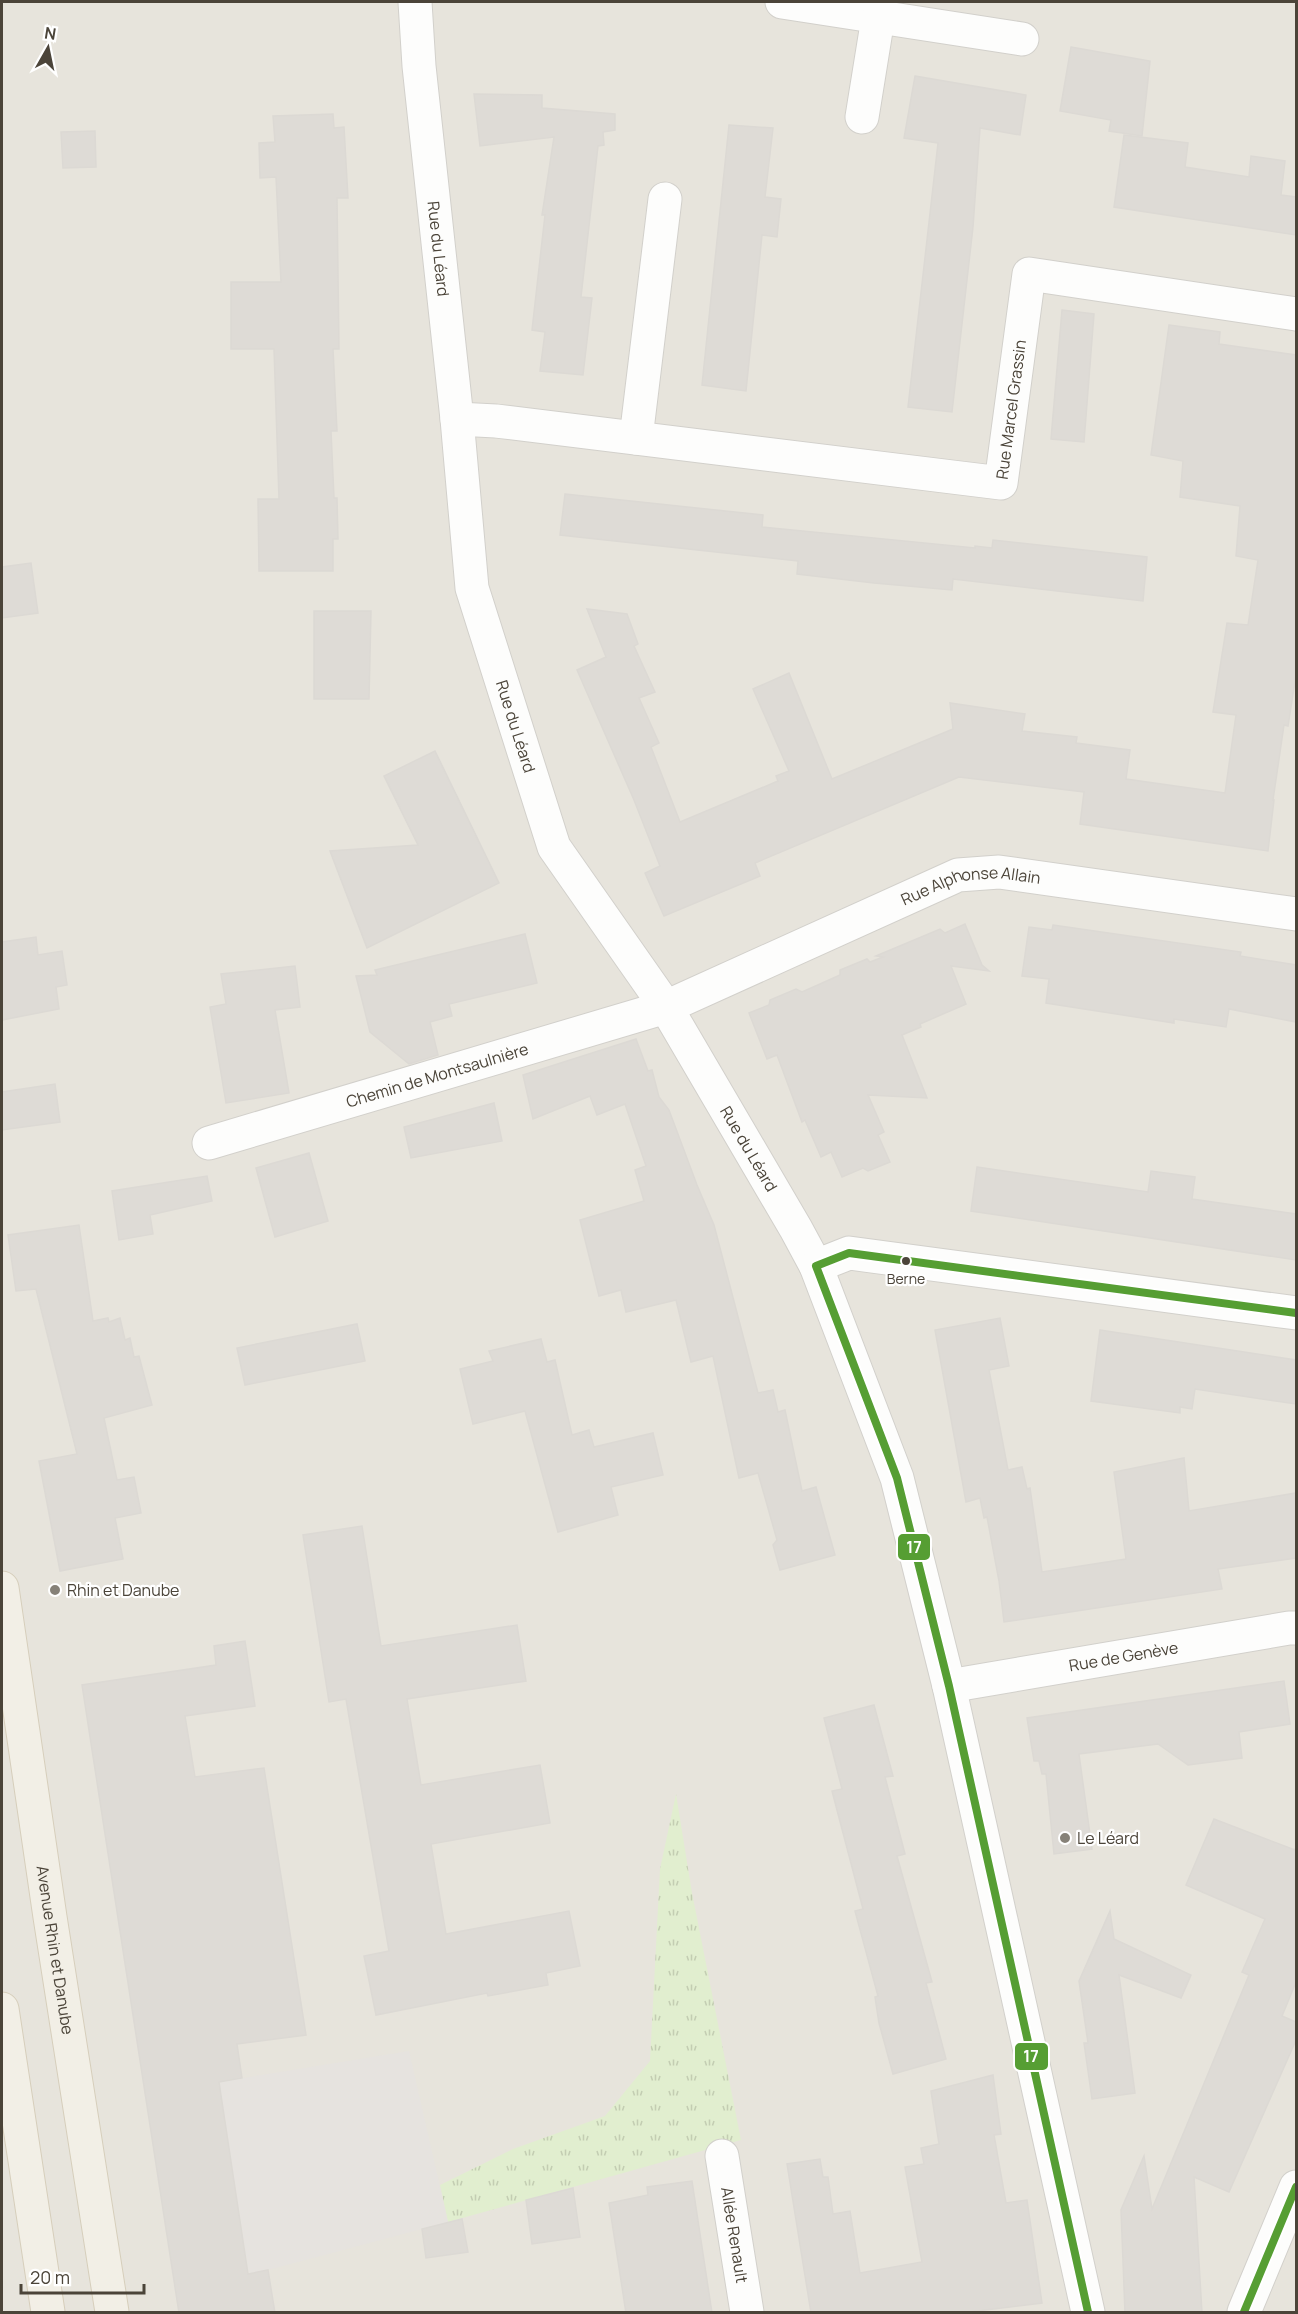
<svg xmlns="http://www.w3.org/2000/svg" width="1298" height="2314" font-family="Manrope,sans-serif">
<defs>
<pattern id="grass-tufts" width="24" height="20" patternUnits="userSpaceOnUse" patternTransform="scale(1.5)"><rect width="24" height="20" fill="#e1eecf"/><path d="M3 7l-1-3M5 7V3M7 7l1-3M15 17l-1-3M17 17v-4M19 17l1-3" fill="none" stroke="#c3cdb2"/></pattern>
</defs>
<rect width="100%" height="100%" fill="#f4f2ee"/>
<!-- residential -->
<rect fill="#e7e4dc" x="2" y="2" width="1294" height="2310"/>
<!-- grass -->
<polygon fill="url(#grass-tufts)" points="676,1794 692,1893 741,2140 448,2222 440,2185 513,2149 605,2116 650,2061 660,1869"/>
<!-- parking -->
<polygon fill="#e6e3df" points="409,2051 448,2222 249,2275 219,2082"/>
<!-- building -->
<g fill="#dedbd6" stroke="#dcd9d4" stroke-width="1.5">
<polygon points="1071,47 1150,61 1142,136 1109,131 1111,120 1060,111"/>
<polygon points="915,76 1026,95 1020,135 980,128 973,227 952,412 908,407 938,143 904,138"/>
<polygon points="474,94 542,95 542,108 615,114 615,130 603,132 604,145 598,146 581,297 592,298 583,375 540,371 545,332 532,330 545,215 542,215 554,137 480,146"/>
<polygon points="333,114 334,128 344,127 348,198 337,198 339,349 333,349 337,431 331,431 334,498 337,498 338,539 333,539 333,571 259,571 258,499 279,499 274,349 231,349 231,282 281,282 276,177 260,178 259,143 275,142 273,116"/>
<polygon points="729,125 773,128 765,197 781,199 777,237 762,235 746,391 702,385"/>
<polygon points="95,131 96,167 63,168 61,132"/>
<polygon points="1124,135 1188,143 1185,167 1249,177 1251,156 1285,161 1281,195 1296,197 1296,235 1114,207"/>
<polygon points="1062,310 1094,314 1084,442 1051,439"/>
<polygon points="1169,325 1220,332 1219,344 1296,355 1296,675 1288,726 1284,725 1273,800 1274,800 1268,851 1080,824 1084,792 959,777 755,863 760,876 664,916 645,873 660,866 634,800 577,670 606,657 587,609 627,614 638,644 634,646 655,692 639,698 659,743 651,747 680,822 778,781 776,776 789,771 753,689 789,673 832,779 953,729 950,703 1025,714 1022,731 1077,737 1076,743 1130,750 1126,779 1225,793 1236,715 1213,712 1227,623 1248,625 1258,560 1236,556 1240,506 1180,497 1183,461 1151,455"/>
<polygon points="565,494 763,515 762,527 975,548 975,546 992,548 993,540 1147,557 1143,601 953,579 952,590 874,583 797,574 798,561 560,535"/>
<polygon points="31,563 38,613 2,618 2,567"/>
<polygon points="314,611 371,611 369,699 314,699"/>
<polygon points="435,751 499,883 367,948 330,851 418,845 384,776"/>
<polygon points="965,924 982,965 989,971 951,966 966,1004 920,1024 921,1027 902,1035 927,1098 868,1095 884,1132 878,1135 890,1162 868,1171 863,1168 842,1177 831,1152 821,1157 805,1120 802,1122 777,1055 767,1059 749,1013 769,1005 770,1000 796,989 802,992 820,984 840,975 840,970 867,959 870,962 883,957 876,956 940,929 945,933"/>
<polygon points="1053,925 1241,952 1240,956 1296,965 1296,1022 1229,1009 1226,1027 1174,1019 1174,1023 1046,1003 1049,979 1022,976 1029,927 1052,930"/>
<polygon points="525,934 537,983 449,1004 452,1016 430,1022 438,1055 409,1064 370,1032 356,976 377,975 375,970"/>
<polygon points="36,937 38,955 62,951 67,985 56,987 59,1009 2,1020 2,942"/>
<polygon points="295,966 300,1007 275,1010 289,1093 226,1103 210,1007 226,1004 221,974"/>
<polygon points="636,1039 648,1071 652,1070 659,1097 669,1110 697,1185 714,1225 758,1393 773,1390 778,1412 785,1410 802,1491 816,1487 835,1555 780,1570 773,1545 777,1540 758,1473 739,1478 713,1356 691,1362 676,1300 626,1312 621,1290 599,1296 580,1220 644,1201 635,1170 646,1166 625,1104 597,1115 590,1096 533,1119 523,1075"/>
<polygon points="55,1084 60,1122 2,1130 2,1092"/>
<polygon points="494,1103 502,1141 411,1158 404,1127"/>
<polygon points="309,1153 328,1221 275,1237 256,1168"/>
<polygon points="977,1167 1148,1192 1151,1171 1195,1177 1192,1199 1296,1214 1296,1260 971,1211"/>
<polygon points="207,1176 212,1201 150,1215 153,1234 119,1240 112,1191"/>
<polygon points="79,1225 93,1321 108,1318 109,1322 120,1318 125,1340 130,1338 134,1357 139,1356 152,1405 104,1418 117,1480 134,1477 141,1513 115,1518 123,1559 60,1571 39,1461 77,1454 36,1289 16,1291 8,1235"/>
<polygon points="1000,1318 1009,1366 989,1370 1008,1470 1022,1467 1027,1489 1030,1488 1042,1572 1126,1559 1114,1472 1184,1458 1189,1511 1296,1493 1296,1558 1218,1569 1222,1589 1004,1622 999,1581 987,1517 984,1518 980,1498 966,1502 935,1330"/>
<polygon points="357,1324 365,1361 245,1385 237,1348"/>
<polygon points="1100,1330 1296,1360 1296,1404 1195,1389 1192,1409 1180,1407 1180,1413 1091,1401"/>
<polygon points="541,1339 547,1362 555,1360 572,1435 589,1430 594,1447 653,1433 663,1475 611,1487 618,1515 558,1532 525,1411 473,1424 460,1369 493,1361 489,1351"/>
<polygon points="362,1526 381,1646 517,1625 526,1681 407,1699 421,1785 540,1765 550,1823 431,1844 446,1934 569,1911 580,1966 546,1973 548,1985 488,1996 487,1993 376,2015 364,1956 389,1951 346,1699 329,1702 303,1535"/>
<polygon points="245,1641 255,1706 185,1716 195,1777 264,1768 306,2035 237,2044 242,2078 219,2082 248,2274 268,2270 275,2313 179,2313 82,1685 216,1665 214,1646"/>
<polygon points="1284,1681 1290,1724 1239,1732 1242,1758 1188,1765 1158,1744 1079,1754 1092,1849 1054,1854 1046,1774 1042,1774 1039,1761 1034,1761 1027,1718"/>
<polygon points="874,1705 893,1776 885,1777 905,1854 897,1856 932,1982 926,1983 946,2059 893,2074 879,2023 875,1997 878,1996 855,1911 863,1909 832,1791 842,1789 824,1718"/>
<polygon points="1214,1819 1295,1850 1296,1847 1296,1982 1282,2016 1296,2022 1296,2040 1229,2192 1194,2177 1202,2313 1125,2313 1121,2210 1144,2156 1152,2209 1249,1975 1242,1972 1265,1919 1186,1885"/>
<polygon points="1110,1911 1114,1939 1191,1975 1181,1998 1119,1975 1135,2093 1092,2099 1084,2043 1088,2043 1079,1981"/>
<polygon points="993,2075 1001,2134 994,2135 1006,2203 1027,2200 1042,2303 961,2313 811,2313 787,2164 820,2159 823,2177 828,2177 833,2214 850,2211 860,2273 922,2262 905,2167 924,2164 921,2148 939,2144 931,2091"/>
<polygon points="692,2181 712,2313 626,2313 609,2203 648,2195 647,2187"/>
<polygon points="573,2188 580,2237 532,2244 526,2200"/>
<polygon points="462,2219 468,2252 426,2258 422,2229"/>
</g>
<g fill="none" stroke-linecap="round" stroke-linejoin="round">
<defs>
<g id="minor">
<path id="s1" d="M 415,2 L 419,66 L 457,419 L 472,588 L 554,847 L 666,1007 L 796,1229 L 816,1266 L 897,1478 L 949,1686 L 1088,2312"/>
<polyline points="782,2 1022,39"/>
<polyline points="862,117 878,18"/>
<path id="s2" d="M 457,419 L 496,421 L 1001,483 L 1029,274 L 1296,314"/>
<polyline points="636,438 665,199"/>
<path id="s3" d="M 209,1143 L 666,1007 L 958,875 L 999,872 L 1296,914"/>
<polyline points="816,1266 849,1253 1296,1313"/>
<path id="s4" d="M 949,1686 L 1289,1628 L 1296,1628"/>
<path id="s5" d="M 722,2156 L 747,2312"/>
<polyline points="1244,2312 1296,2187"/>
</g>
<g id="primary">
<path id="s6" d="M 2,1588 L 50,1917 L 112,2312"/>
<polyline points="2,2009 48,2312"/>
</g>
</defs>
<!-- minor casing -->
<use href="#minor" stroke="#d2d0cb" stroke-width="35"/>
<!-- primary casing -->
<use href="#primary" stroke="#d6cebb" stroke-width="35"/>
<!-- minor -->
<use href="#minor" stroke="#fdfdfc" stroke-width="33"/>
<!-- primary -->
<use href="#primary" stroke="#f2efe6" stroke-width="33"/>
<defs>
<g id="bus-1">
<polyline points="1088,2312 949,1686 897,1478 816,1266 849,1253 1296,1313"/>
<polyline points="1244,2312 1296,2187"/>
</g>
</defs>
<!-- bus-1 casing -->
<use href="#bus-1" stroke="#fff" stroke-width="12"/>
<!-- bus-1 -->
<use href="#bus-1" stroke="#569e33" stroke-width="8"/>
</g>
<!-- markers -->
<circle fill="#4b4439" stroke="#fff" stroke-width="2" cx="906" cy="1261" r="5"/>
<g fill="#868178" stroke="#fff" stroke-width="2">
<circle cx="55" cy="1590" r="6"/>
<circle cx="1065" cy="1838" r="6"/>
</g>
<g text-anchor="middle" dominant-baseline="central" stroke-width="4.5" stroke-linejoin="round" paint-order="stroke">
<!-- bus labels -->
<g font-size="14" fill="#4b4439" stroke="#fff">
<text x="906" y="1278">Berne</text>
</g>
<!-- street labels -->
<g font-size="16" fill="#4b4439" stroke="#fff">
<text stroke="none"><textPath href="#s1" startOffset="248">Rue du Léard</textPath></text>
<text stroke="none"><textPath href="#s2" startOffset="622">Rue Marcel Grassin</textPath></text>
<text stroke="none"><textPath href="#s1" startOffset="734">Rue du Léard</textPath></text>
<text stroke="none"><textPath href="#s3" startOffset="808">Rue Alphonse Allain</textPath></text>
<text stroke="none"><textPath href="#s3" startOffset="238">Chemin de Montsaulnière</textPath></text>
<text stroke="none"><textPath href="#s1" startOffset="1220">Rue du Léard</textPath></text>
<text stroke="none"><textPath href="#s4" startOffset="177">Rue de Genève</textPath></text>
<text stroke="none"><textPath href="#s6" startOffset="366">Avenue Rhin et Danube</textPath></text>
<text stroke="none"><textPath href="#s5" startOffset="80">Allée Renault</textPath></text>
</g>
<!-- poi labels -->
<g font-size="16" fill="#4b4439" stroke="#fff" text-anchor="start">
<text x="67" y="1590">Rhin et Danube</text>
<text x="1077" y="1838">Le Léard</text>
</g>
</g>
<g stroke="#fff" stroke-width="2">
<rect x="897" y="1533" width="34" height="28" rx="6" fill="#569e33"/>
<rect x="1014" y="2042" width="35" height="29" rx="6" fill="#569e33"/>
</g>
<g font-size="16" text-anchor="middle" font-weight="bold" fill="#fff">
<text x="914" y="1553">17</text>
<text x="1031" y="2062">17</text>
</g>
<!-- border -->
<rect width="1298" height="2314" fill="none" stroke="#4b4439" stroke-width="6"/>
<!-- north arrow -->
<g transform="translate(48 48) rotate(9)" stroke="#ffffff" stroke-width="4.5" paint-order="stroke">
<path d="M0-4.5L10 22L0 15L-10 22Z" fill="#4b4439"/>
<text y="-9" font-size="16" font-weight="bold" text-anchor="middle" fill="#4b4439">N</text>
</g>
<!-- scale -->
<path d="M21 2284v9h123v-9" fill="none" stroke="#4b4439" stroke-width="3"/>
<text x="30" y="2284" font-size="18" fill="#4b4439" stroke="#ffffff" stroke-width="4.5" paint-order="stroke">20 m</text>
</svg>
